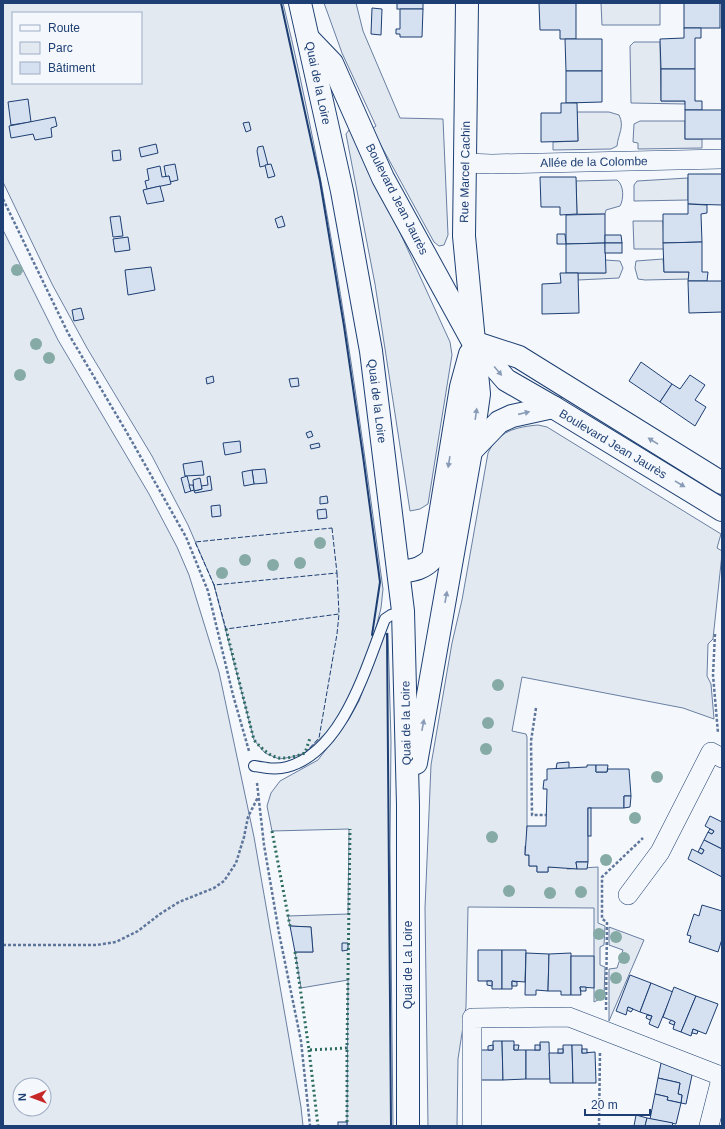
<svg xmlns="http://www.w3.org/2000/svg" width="725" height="1129" font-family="Helvetica,sans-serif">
<rect width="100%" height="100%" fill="#f4f7fb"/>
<!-- green -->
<g fill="#e3e9f0" stroke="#687fa3" fill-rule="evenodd">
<path d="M 3,3 L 283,3 C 330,196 356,392 383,589 L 381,608 L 374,636 L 359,680 L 333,726 L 305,753 L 292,757 L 279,759 L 265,753 L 254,740 L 214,585 L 188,525 L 152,456 L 87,348 L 52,284 L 3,182 ZM 13,13 L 141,13 L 141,83 L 13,83 Z"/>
<polygon points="324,3 356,3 363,31 400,118 443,119 448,235 444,245 439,246 434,242 372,129 376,126 342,53"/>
<polygon points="601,3 660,3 660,25 602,25"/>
<polygon points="634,42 660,42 661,101 685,101 685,104 631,103 630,46"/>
<path d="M 577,112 L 609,112 L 619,115 C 625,127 618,134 617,146 L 611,149 L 553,150 L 553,142 L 578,141 Z"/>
<polygon points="640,121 685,121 685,139 702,139 702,148 638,149 638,143 633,142 634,124"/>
<polygon points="349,130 354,132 450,342 452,355 450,367 428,504 420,509 410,511 375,284 346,134"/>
<polygon points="688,178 688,200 634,201 634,185 637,181"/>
<path d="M 617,180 C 624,185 624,199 620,206 L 606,210 L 605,214 L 577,214 L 576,181 Z"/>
<polygon points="633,221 663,221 664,249 634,249"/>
<path d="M 3,230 L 58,340 L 149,494 L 177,547 L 189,575 L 219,672 L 254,837 L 301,1107 L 303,1126 L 3,1126 ZM 20,1085 L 44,1085 L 44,1109 L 20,1109 Z"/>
<polygon points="663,259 664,272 689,272 689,279 645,280 638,279 635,268 636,261"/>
<polygon points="605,260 620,261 623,268 619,278 578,280 578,273 605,273"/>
<polygon points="554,396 569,399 634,438 631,442"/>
<path d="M 538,425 L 547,427 L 721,534 L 717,548 L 722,551 L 722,554 L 713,639 L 708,644 L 707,676 L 711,684 L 714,719 L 683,708 L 522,677 L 512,731 L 526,734 L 527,737 L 527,846 L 525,846 L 525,855 L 529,855 L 529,866 L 537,866 L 537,872 L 548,872 L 548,867 L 567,867 L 567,869 L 598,867 L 598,923 L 605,926 L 604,945 L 600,947 L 600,965 L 605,967 L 604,997 L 594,1002 L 594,908 L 468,907 L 466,1007 L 458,1059 L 457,1126 L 428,1126 L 425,908 L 431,765 L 452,643 L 462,600 L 488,453 C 498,431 516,427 538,425 Z"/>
<polygon points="637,439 720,492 717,497 633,444"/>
<polygon points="388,633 391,741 390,846 393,1126 347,1126 348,980 301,988 295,952 313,952 311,927 290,926 288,916 348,914 349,829 272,831 267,806 271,793 280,781 318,760 349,719 359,701 381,641 384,635"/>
<polygon points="609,927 644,940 609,1021 609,969 617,968 623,950 609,945"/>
</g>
<!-- building -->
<g fill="#d5e0f0" stroke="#1d3f73">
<rect x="397" y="3" width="26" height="6"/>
<polygon points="539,3 576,3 576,39 560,39 560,30 540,30"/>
<rect x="684" y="3" width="36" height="25"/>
<polygon points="372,8 382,9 381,35 371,34"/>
<polygon points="400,9 423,9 422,37 400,37 400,34 396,34 396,29 400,29"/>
<polygon points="684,28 701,28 701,38 695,38 695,69 661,69 660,39 684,38"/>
<polygon points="565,39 602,39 602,71 566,71"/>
<polygon points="661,69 695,69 695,101 702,101 702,110 685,110 685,101 661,101"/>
<polygon points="566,71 602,71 602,102 566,103"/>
<polygon points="28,99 31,122 11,125 8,102"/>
<polygon points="561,103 577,103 578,141 541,142 541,113 561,113"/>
<rect x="685" y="110" width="37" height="29"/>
<polygon points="55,117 57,126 51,128 52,137 35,140 33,134 11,138 9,126"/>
<polygon points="249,122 251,130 246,132 243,123"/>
<polygon points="156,144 158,153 141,157 139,148"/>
<polygon points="263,146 268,165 260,167 257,151 258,147"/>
<polygon points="120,150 121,160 113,161 112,151"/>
<polygon points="175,164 178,180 170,182 169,176 166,177 164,166"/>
<polygon points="271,164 275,176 268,178 265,165"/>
<polygon points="160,166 162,177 169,176 171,184 147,189 145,181 149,180 147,169"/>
<polygon points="688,174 722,174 722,205 688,204"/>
<polygon points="540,177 576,177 577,214 560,215 560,207 541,207"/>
<polygon points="160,186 164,201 147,204 143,190"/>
<polygon points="688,204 707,205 707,213 701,214 702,242 663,243 663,214 688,214"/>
<polygon points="605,214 605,243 566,244 566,215"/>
<polygon points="120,216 123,236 113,237 110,217"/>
<polygon points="282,216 285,226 278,228 275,219"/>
<polygon points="557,234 565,234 566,244 557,244"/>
<polygon points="605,235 621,235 622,243 605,243"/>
<polygon points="128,237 130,250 115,252 113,239"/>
<polygon points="702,242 702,272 708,272 707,281 688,281 689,272 664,272 663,243"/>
<polygon points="605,243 606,273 566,273 566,244"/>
<rect x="605" y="243" width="17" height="10"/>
<polygon points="151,267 155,290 128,295 125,270"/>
<polygon points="560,273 578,273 579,313 542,314 542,284 561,283"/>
<polygon points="688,281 722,281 722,312 689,313"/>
<polygon points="81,308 84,319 74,321 72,310"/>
<polygon points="641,362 672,384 660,402 629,381"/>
<polygon points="690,375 705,385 695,400 706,407 695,426 660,402 672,384 680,389"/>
<polygon points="213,376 214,382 207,384 206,378"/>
<polygon points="298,378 299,386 291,387 289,379"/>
<polygon points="311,431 313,436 308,438 306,433"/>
<polygon points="240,441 241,452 225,455 223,443"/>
<polygon points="319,443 320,447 311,449 310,445"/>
<polygon points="202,461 204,475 185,476 183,464"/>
<polygon points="265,469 267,483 254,484 252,470"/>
<polygon points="252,470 254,484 244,486 242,472"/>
<polygon points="187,476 191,491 185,493 181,478"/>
<polygon points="210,476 212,490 195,493 194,491 202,489 201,486 208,485 207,477"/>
<polygon points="200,478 202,489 194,491 193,480"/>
<polygon points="189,485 193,485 194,490 191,491"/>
<polygon points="327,496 328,503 320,504 320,497"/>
<polygon points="220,505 221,516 212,517 211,506"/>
<polygon points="326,509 327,518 318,519 317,510"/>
<polygon points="569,762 569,769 556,769 557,763"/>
<polygon points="587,765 596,765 596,772 607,772 608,769 629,769 631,796 624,796 624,808 588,808 588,862 576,862 577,869 548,867 548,872 537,872 537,866 529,866 529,855 525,855 527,826 546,826 547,789 543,789 544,780 547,780 547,769 587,767"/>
<polygon points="596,765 608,765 607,772 596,772"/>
<polygon points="624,796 631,796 630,807 624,808"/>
<rect x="588" y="808" width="3" height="28"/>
<polygon points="710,816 722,822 722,849 704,840 708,832 712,834 714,831 705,826"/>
<polygon points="710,829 714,831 712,834 708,832"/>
<polygon points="704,840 722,849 722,877 688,859 692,849 702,854 704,850 700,848"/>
<polygon points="700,848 704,850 702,854 698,852"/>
<polygon points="576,862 588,862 587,869 577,869"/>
<polygon points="702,905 722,911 722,939 718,952 689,942 691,936 687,935 694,914 699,916"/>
<polygon points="290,926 311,927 313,952 295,952"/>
<polygon points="342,943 348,943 348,950 342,951"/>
<polygon points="478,950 502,950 502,989 492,989 492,981 478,981"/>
<polygon points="502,950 526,950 525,982 512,981 512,989 502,989"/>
<polygon points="526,953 549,954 548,991 536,990 536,995 525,995"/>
<polygon points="571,953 571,995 561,995 561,991 548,991 549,954"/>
<polygon points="571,956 594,956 594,988 580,987 581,995 571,995"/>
<polygon points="630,975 651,983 640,1012 628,1007 626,1015 616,1011"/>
<polygon points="487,981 492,981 492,986 487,985"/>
<polygon points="512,981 517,982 517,986 512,986"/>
<polygon points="651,983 673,992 658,1028 649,1024 652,1016 640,1012"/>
<polygon points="580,987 586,987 586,991 581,991"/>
<polygon points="674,987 696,996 681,1032 673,1029 675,1022 663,1017"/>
<polygon points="696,996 718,1004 706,1034 693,1029 691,1036 681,1032"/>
<polygon points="628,1007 633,1009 631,1012 627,1010"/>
<polygon points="647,1015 652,1016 650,1020 646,1018"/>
<polygon points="671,1020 675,1022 674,1025 669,1023"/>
<polygon points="693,1029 698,1031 697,1034 692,1033"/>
<polygon points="493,1041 502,1041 503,1080 480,1080 479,1050 493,1050"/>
<polygon points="502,1041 514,1041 514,1050 526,1050 526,1079 503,1080"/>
<polygon points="540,1042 549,1042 550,1079 526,1079 526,1050 540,1050"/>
<polygon points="493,1045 493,1050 488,1050 488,1046"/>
<polygon points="514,1045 519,1045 518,1050 514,1050"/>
<rect x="535" y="1045" width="5" height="5"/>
<polygon points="563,1045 572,1045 573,1083 550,1083 549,1053 563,1053"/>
<polygon points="572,1045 582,1045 582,1053 595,1052 596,1083 573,1083"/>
<rect x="558" y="1049" width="5" height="4"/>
<rect x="582" y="1049" width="5" height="4"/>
<polygon points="661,1063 692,1075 686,1104 681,1103 682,1095 678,1094 680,1083 658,1078"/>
<polygon points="658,1078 680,1083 678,1094 682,1095 681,1103 667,1100 668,1097 655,1094"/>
<polygon points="655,1094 668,1097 667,1100 681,1103 676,1124 650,1119"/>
<polygon points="636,1115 647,1118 645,1126 634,1126"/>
<polygon points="647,1118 673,1123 672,1126 645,1126"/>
<rect x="338" y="1122" width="9" height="4"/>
</g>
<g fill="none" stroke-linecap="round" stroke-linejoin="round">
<defs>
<path id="lane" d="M 254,766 C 265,768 276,770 287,767 C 343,752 366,667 385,619 L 391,615 L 403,611"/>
<g id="street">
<polyline points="465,163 492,164 722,159"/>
<polyline points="628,895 660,852 711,752 722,758"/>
<polyline points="472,1126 472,1018 569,1017 721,1076"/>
<polyline points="709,1126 722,1075"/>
</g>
<g id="secondary">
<polyline points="300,3 342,191 371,351 403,611 408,805 408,1126"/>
<polyline points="308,38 332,63 383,178 473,342 506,380 553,407 722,510"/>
<polyline points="473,342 519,357 722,483"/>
<polyline points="471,451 499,422 512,416 553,407"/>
<path d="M 400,572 C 414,570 423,569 433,558 L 461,387 L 470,354"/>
<polyline points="416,763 471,451 479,394 464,236 467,3"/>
</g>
</defs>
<!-- lane casing -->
<use href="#lane" stroke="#1d3f73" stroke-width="12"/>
<!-- street casing -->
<use href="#street" stroke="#1d3f73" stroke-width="20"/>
<!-- secondary casing -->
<use href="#secondary" stroke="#1d3f73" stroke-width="24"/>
<!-- path -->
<g stroke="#5e769c" stroke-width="2.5" stroke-dasharray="3 2" stroke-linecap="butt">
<polyline points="3,199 68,333 126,431 186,537 208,591 233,695 249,751"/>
<polyline points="715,634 713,675 718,733"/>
<polyline points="536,708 531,741 532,815 546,815"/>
<polyline points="257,783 264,845 279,933 301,1041 310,1126"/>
<polyline points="3,945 97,945 116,942 138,931 160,914 179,902 214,888 224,881 236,863 244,837 248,817 258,797"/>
<polyline points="606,1010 607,922 602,919 602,877 643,838"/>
<polyline points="599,1126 600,1051"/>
</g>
<!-- lane -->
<use href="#lane" stroke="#f4f7fb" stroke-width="10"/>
<!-- street -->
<use href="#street" stroke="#f4f7fb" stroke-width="19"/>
<!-- secondary -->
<use href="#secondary" stroke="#f4f7fb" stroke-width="22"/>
<!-- hedge -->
<g stroke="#2c6c60" stroke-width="3" stroke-dasharray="2 3" stroke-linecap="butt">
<path d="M 226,629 L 254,740 C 272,760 280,762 305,753 L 310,738"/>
<polyline points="272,831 290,926"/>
<polyline points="295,952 309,1050 347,1048 350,829"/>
<polyline points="309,1050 318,1126"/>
<polyline points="347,1122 347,1048"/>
</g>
<!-- fence -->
<g stroke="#1d3f73" stroke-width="1" stroke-dasharray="5 2" stroke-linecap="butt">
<polygon points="332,528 337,573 214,585 195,542"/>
<polyline points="214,585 226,629 339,614 337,573"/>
<polyline points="305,753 319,738 337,634 339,614"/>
</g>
<!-- wall -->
<g stroke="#1d3f73" stroke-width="2">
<polyline points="281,3 320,181 344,326 363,456 380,582 372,635"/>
<polyline points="387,634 391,1126"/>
</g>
</g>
<!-- trees -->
<g fill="#86aba6">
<circle cx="17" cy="270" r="6"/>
<circle cx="36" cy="344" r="6"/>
<circle cx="49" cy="358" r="6"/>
<circle cx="20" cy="375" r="6"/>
<circle cx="320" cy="543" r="6"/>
<circle cx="245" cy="560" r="6"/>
<circle cx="300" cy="563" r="6"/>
<circle cx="273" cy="565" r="6"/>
<circle cx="222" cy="573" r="6"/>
<circle cx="498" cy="685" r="6"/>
<circle cx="488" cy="723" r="6"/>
<circle cx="486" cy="749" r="6"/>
<circle cx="657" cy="777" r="6"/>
<circle cx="635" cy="818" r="6"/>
<circle cx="492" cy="837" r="6"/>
<circle cx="606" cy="860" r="6"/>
<circle cx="509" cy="891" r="6"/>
<circle cx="581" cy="892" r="6"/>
<circle cx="550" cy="893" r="6"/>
<circle cx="599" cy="934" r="6"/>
<circle cx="616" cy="937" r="6"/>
<circle cx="624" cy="958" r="6"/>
<circle cx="616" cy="978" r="6"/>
<circle cx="600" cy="995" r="6"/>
</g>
<!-- one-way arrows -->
<defs><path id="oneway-solid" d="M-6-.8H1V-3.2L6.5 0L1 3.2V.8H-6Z"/></defs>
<g fill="#889bb7">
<use href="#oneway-solid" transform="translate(498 371) rotate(50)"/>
<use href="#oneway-solid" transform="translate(524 413) rotate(-13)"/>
<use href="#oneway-solid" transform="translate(476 414) rotate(-82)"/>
<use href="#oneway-solid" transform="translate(653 441) rotate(-148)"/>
<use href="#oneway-solid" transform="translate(449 462) rotate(99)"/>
<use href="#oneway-solid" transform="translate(680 484) rotate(31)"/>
<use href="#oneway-solid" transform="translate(446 597) rotate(-80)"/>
<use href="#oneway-solid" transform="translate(423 725) rotate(-79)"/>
</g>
<g text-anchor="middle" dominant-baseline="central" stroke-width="3" stroke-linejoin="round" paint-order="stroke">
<!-- street labels -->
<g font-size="12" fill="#1d3f73" stroke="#f4f7fb">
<text transform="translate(318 83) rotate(78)">Quai de la Loire</text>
<text transform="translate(594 162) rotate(-1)">Allée de la Colombe</text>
<text transform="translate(465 172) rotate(-89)">Rue Marcel Cachin</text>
<text transform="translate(397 199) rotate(63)">Boulevard Jean Jaurès</text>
<text transform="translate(377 401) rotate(83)">Quai de la Loire</text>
<text transform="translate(613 444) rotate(31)">Boulevard Jean Jaurès</text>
<text transform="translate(406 723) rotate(-91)">Quai de la Loire</text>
<text transform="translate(408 965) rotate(-90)">Quai de La Loire</text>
</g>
</g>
<!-- border -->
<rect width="725" height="1129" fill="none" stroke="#1d3f73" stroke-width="8"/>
<!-- legend -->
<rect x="12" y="12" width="130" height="72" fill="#f4f7fb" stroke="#9eadc5"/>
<rect x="20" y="25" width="20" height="6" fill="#f4f7fb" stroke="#9eadc5"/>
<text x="48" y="32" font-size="12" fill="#1d3f73">Route</text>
<rect x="20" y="42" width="20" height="12" fill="#e3e9f0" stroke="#9eadc5"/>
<text x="48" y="52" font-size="12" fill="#1d3f73">Parc</text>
<rect x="20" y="62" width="20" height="12" fill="#d5e0f0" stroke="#9eadc5"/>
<text x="48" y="72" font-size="12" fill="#1d3f73">Bâtiment</text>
<!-- north arrow -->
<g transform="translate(32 1097) rotate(269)"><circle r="19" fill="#f4f7fb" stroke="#9eadc5"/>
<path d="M0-3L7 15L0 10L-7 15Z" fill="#c62828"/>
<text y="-6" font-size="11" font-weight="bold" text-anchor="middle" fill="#1d3f73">N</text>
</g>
<!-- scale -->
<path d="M585 1109v6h65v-6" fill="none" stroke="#1d3f73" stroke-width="2"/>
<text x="591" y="1109" font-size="12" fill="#1d3f73" stroke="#f4f7fb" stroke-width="3" paint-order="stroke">20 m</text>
</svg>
